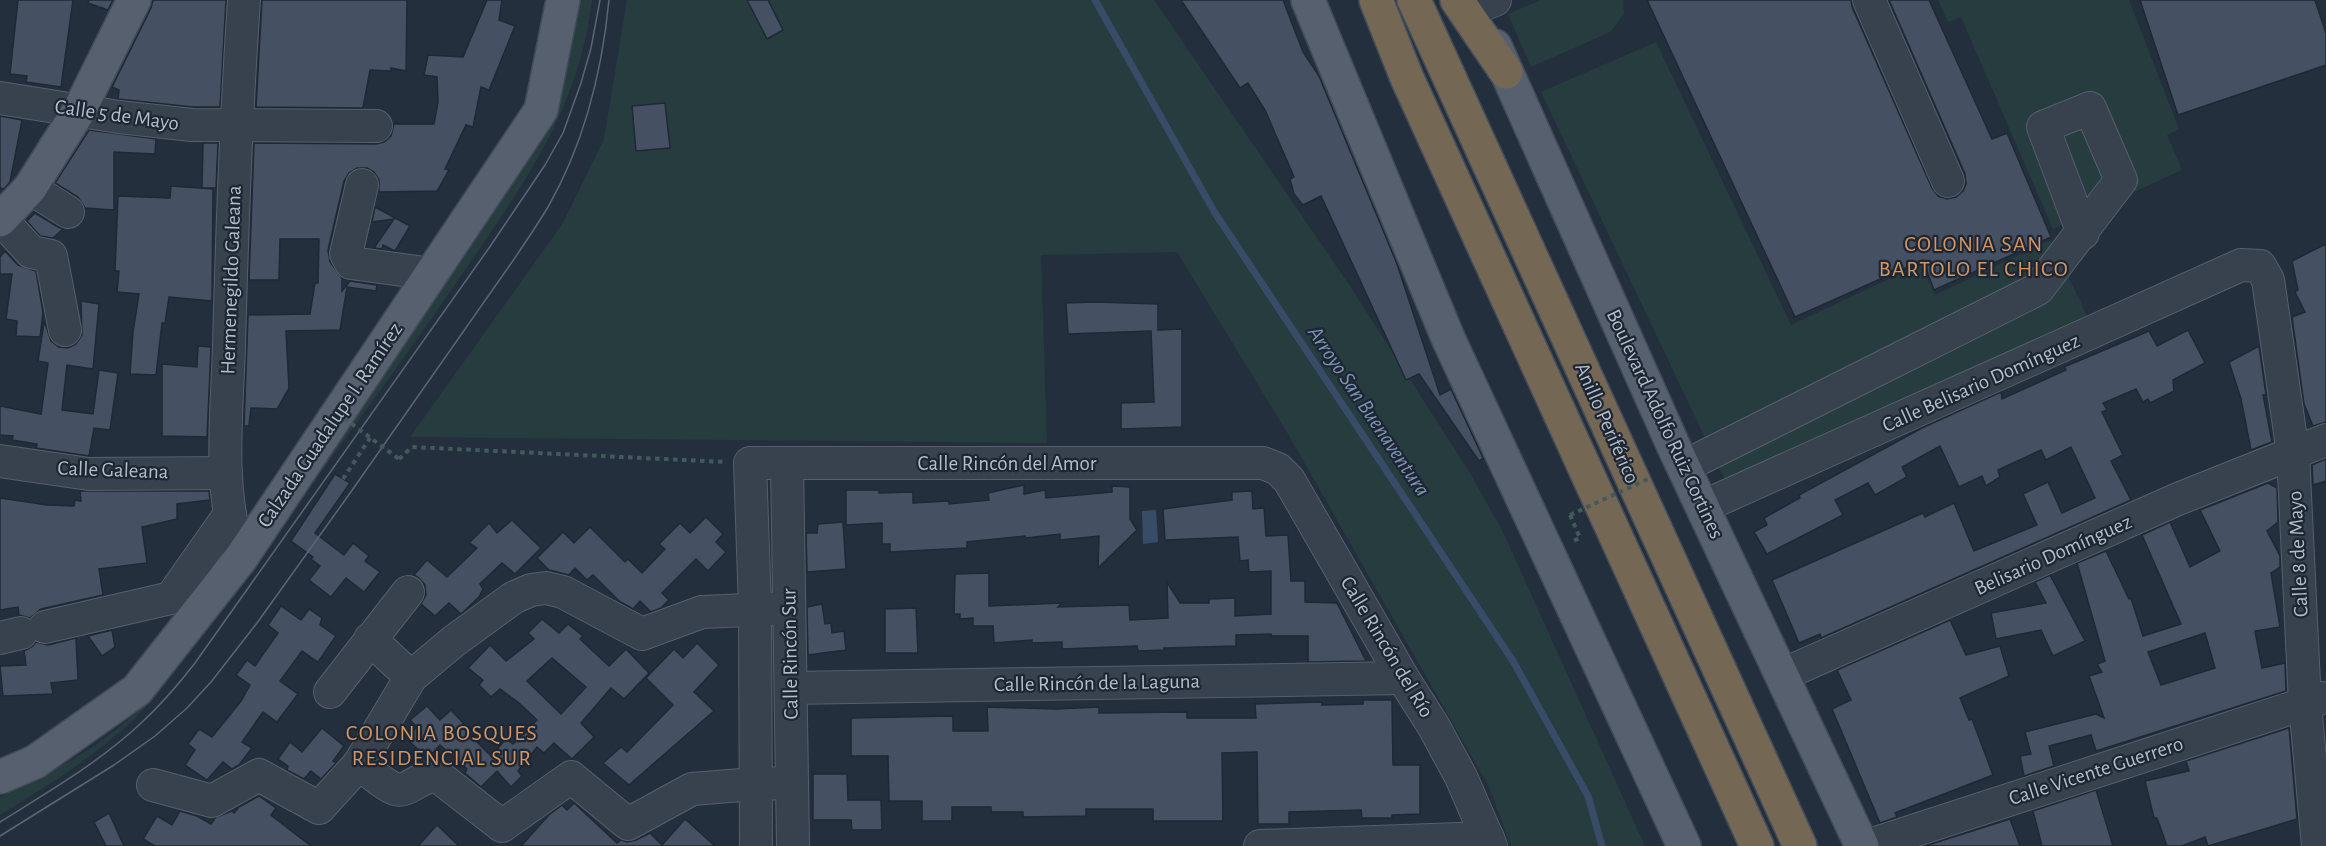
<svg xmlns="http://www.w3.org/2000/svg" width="2326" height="846" font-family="'Alegreya Sans',sans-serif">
<rect width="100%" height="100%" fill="#242f3e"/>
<!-- green -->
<g fill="#263c3f">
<path d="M 574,0 L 592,0 C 579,113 518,192 456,283 C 400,365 340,446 281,526 L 335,438 L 514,180 Z"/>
<polygon points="627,0 1154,0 1350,286 1470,473 1503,532 1645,846 1511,846 1488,785 1288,434 1177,252 1041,255 1047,443 410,437 563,223 604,139"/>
<polygon points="1541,0 1623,0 1624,14 1610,32 1531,67 1508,14"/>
<polygon points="1938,0 2129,0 2179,129 2167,135 2182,170 2053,229 1961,17 1948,22"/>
<polygon points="1656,42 1791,325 1921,264 1935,295 2051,240 2090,322 1727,484 1541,92"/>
<path d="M 180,667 C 164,685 149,705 131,722 C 92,758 46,787 0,815 L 0,797 C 44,775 91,753 128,720 C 146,704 163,684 180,667 Z"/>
</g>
<!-- water -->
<polygon fill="#394c67" points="1156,510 1158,542 1143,544 1142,511"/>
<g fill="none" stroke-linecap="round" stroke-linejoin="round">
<!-- stream -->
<polyline stroke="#394c67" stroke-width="7" points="1095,0 1215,213 1513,661 1588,796 1602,846"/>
</g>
<!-- building -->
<g fill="#455162" stroke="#1f2835" stroke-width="1.5" fill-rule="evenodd">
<polygon points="18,0 73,0 61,87 26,82 27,76 10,74"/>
<polygon points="89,0 113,0 108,10 88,3"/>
<polygon points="153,0 226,0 220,107 193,107 118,99 119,90 112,87 151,8"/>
<polygon points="262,0 407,0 406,71 391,68 391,71 370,70 363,108 256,107"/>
<polygon points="487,0 502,0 499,20 515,26 489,90 481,87 473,127 466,125 445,169 449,170 437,191 379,192 379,180 374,172 367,168 357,168 349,173 344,181 328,250 330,262 342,278 342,291 350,281 377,285 376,291 347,287 340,330 286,331 289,388 277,409 251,408 249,426 244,426 248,315 310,314 315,283 318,283 319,239 280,239 279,280 249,280 254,143 376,144 384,142 391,136 394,124 434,124 438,102 437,77 424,75 428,55 463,57"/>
<polygon points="747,0 768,0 783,30 767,39"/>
<polygon points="1181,0 1283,0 1303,52 1319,76 1397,264 1440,395 1451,389 1483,458 1479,461 1419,374 1406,380 1321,196 1303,205 1294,194 1290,179 1294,177 1265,110 1248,83 1240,88"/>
<polygon points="1647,0 1851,0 1852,7 1932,188 1938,196 1947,199 1956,197 1963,191 1966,184 1965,174 1889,0 1929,0 1992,139 2007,133 2051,237 1934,290 1923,260 1795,317"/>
<polygon points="2140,0 2315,0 2326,33 2326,65 2178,115"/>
<polygon points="665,103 670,148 636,151 632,106"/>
<polygon points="0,116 22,120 10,182 4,189 0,188"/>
<polygon points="89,130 156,139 155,154 114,152 114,210 85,208 78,197 55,183"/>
<polygon points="203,143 218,143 216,188 202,188"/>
<polygon points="171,186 213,189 212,301 169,297 165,323 162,323 156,375 130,374 133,332 139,294 117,292 119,271 115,271 118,196 170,198"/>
<polygon points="375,207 410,226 395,251 383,245 382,249 374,248 394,219 372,222"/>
<polygon points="35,213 58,227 63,229 53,238 40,236 27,221"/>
<polygon points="2326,244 2326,422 2313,426 2304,404 2292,317 2305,312 2295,292 2298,290 2292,261"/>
<polygon points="5,251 18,265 36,271 43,312 40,337 16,336 17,321 6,319 12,274 0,274 0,257"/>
<polygon points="81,301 99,304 93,369 67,365 62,410 93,414 99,370 118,373 110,430 94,428 89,456 36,448 37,444 12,440 13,436 0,435 0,406 41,414 48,363 38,361 44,323 45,323 51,341 59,347 68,348 76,344 82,335"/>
<polygon points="1095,302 1158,304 1158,330 1182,329 1182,427 1121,429 1121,403 1154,402 1151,331 1068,334 1066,303"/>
<polygon points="2188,330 2205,363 2173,380 2174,391 2150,403 2148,399 2143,402 2136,389 2103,403 2107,410 2102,412 2123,455 2111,461 2131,500 1821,638 1820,634 1799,643 1772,580 1923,513 1925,517 1954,503 1974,551 2037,525 2023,494 2048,482 2062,513 2095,498 2071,447 2046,460 2041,450 1998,470 2000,477 1986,486 1982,476 1959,487 1940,446 1902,467 1907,477 1875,495 1868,483 1835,500 1843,515 1767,554 1754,532 1767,525 1764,518 1800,498 1799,495 1922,428 2001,392 2002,399 2066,370 2064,367 2149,331 2157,346"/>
<polygon points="198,346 211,347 207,437 162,436 162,364 197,367"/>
<polygon points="2259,346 2266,395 2263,395 2272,442 2251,450 2241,399 2229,362"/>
<polygon points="2326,459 2326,481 2313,485 2312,465"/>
<polygon points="335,474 350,483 315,533 344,555 353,543 369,556 365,561 380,572 364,592 346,578 331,597 309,580 320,566 311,559 313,557 291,541"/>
<path d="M 2268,483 L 2277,488 L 2278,522 L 2267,531 L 2280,556 L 2280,567 L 2271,573 L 2280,627 L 2255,631 L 2262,668 L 2285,663 L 2286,691 L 2096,751 L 2091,735 L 2049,746 L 2054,766 L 2024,776 L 2020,756 L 2031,754 L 2025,732 L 2096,714 L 2104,718 L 2089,676 L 2102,672 L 2097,664 L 2105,661 L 2077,563 L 2106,551 L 2129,599 L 2131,598 L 2143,636 L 2181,624 L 2142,535 L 2170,522 L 2190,567 L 2220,551 L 2200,510 ZM 2205,633 L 2215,668 L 2161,685 L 2148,652 Z"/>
<polygon points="1024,485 1024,494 1045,490 1046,498 1112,492 1112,486 1130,487 1130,519 1137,530 1098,568 1099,536 1060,540 1060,534 1026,538 1025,536 967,542 967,548 890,552 890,544 882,544 882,523 846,525 846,490 879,490 879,493 913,492 913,503 949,501 949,504 989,500 988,493"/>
<polygon points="80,491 209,491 210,500 177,504 177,519 142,527 147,563 99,569 103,595 41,609 30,618 19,615 18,607 0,610 0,498 47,505 74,506 75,500 81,501"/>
<polygon points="1252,491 1253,509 1264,508 1266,536 1288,535 1291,581 1305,581 1305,602 1337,603 1366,661 1308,662 1308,636 1271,636 1271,634 1236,635 1236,646 1164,648 1164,650 1138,651 1137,646 1062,649 1062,642 1032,643 1032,640 994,643 993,626 973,626 973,618 960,619 960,614 954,614 955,574 989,573 989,606 1062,603 1058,607 1129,605 1130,620 1168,618 1167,582 1180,603 1209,603 1209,599 1235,598 1235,616 1271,614 1271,571 1249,572 1248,560 1240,561 1238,537 1165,540 1163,509 1232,500 1232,492"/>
<polygon points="706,517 723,534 716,542 726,552 708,571 696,559 662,593 669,600 661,608 651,612 640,601 633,609 619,601 593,575 587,580 575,568 569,575 549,570 537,558 563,532 574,543 590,527 625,562 628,559 642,573 665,549 659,544 680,523 690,533"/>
<polygon points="512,520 541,548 515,574 502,563 480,584 483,589 479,597 461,614 449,603 435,616 421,604 426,595 425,585 419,578 414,575 427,560 447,577 477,548 469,543 489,523 497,533"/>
<polygon points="843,522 846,569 807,572 806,533 817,533 818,524"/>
<polygon points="2050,575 2085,641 2053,656 2041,630 1996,639 1991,613 2046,603 2035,582"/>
<polygon points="822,604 825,624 831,623 832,633 844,631 846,650 808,655 807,607"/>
<polygon points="281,606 301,620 309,609 322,618 320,625 336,636 318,662 302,651 280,681 298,694 277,722 263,712 242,742 252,748 239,765 232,769 223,762 207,780 185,765 195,750 188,744 199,729 212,737 241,701 250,685 236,675 247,660 255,666 278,633 268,625"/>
<polygon points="916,608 918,653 885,653 885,609"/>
<path d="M 542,619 L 559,633 L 568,624 L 583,636 L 580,639 L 609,666 L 626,649 L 649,673 L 624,699 L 611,688 L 581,723 L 594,737 L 572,759 L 554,743 L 544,753 L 537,747 L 518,771 L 522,776 L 511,787 L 497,771 L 481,787 L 465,773 L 467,769 L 440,745 L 428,758 L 405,738 L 417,727 L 410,720 L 427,706 L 440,720 L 451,710 L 465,725 L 462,727 L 491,756 L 506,739 L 513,744 L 537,720 L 519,703 L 500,689 L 491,697 L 479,685 L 483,680 L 468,668 L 490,645 L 506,661 L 534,639 L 528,633 ZM 552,658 L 586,687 L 561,714 L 527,681 Z"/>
<polygon points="1950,620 1966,655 2000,646 2009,676 1960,698 1969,720 1972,719 1993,775 1895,813 1897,817 1880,823 1832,709 1851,700 1837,670"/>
<polygon points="112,630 115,647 102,656 88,636"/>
<polygon points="76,638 78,680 51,683 53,694 3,696 0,666 26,665 24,651 33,646 36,642 48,645"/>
<polygon points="697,643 719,665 694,692 714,711 629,785 603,763 621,747 627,752 673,705 646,678 674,649 683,658"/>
<polygon points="1363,700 1392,700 1393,765 1420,765 1420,814 1392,815 1392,818 1362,818 1361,810 1289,812 1289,824 1258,824 1257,752 1222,753 1223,821 1153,821 1153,809 1086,809 1086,816 1023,817 1023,812 991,812 991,807 952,807 952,821 922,821 922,801 889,801 888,756 851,756 851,718 953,716 953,731 988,731 987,707 1056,709 1099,707 1099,713 1187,712 1187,718 1256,718 1255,704 1322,702 1322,705 1363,704"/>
<polygon points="322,728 344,746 333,761 336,763 321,779 311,771 304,779 287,770 288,766 278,759 290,742 302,752"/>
<polygon points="2289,728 2297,819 2208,846 2205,837 2182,846 2167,846 2157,818 2154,818 2145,781 2189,771 2186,761"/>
<polygon points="813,774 847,774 848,800 881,800 882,830 852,830 851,820 813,820"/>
<polygon points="2096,790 2113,846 2042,846 2033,811"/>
<polygon points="259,796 276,808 271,815 311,846 155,846 143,839 157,816 172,825 180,811 197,816 211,824 216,817 232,811 234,813 239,807"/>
<polygon points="574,803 617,843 621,840 627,842 636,840 650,833 662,845 685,819 715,846 521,846 549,815 562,805 567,810"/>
<polygon points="109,813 124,846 106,846 94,822"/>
<polygon points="2010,819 2020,846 1925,846"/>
<polygon points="437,825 459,846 418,846"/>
</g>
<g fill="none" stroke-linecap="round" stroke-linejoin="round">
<defs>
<g id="minor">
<polyline points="1869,0 1948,181"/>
<polyline points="1477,7 1495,0"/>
<polyline points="0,98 119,117 192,125 376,126"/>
<polyline points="362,185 346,254 351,263 432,274"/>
<polyline points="30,188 68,212"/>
<polyline points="1,219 31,252 51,256 65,330"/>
<polyline points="0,461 89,474 226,473"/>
<polyline points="787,463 793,846"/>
<polyline points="1683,467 2038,289 2121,180 2090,108 2043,127 2083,233"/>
<polyline points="1702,507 2241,265 2260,266 2268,280 2293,453 2305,704 2318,846"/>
<path d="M 241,558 C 217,492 227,415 229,346 C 232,230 236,115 244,0"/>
<polyline points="45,627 171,598 230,514"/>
<polyline points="0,638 21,633"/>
<polyline points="370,639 411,677"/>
<polyline points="1782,675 2178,499 2326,440"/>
<polyline points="791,688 1403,678"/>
<polyline points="330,692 408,592"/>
<polyline points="359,764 411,677 454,641 513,598 531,590 546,588 563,592 642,634 702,612 789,608"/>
<path d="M 153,785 L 212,801 L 259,775 L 319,808 L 359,764 C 370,771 382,784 395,789 C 408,794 421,773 439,777 L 502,826 L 571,777 L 628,824 L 692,789 L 755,784 L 791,783"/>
<polyline points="756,846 755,608 750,463 1263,463 1278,469 1289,480 1403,678 1434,727 1461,777 1491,846"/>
<polyline points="1260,846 1488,838"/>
<polyline points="1867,846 2322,698"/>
</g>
<g id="major">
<polyline points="1308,0 1448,338 1684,846"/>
<polyline points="1495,46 1674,447 1862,846"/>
<polyline points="0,220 30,188 80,109 134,0"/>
<polyline points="0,777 35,762 137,690 241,558 541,110 563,0"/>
</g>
<g id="highway">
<polyline points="1376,0 1407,78 1757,846"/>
<polyline points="1414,0 1800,846"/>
<polyline points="1457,0 1506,72"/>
</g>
</defs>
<!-- minor casing -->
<use href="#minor" stroke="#565f6c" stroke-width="34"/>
<!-- major casing -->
<use href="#major" stroke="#414a57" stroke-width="36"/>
<!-- highway casing -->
<use href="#highway" stroke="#434c59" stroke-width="36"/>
<!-- path -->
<g stroke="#44595c" stroke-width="4" stroke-dasharray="4.5 4.5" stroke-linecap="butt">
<polyline points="399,459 412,447 726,462"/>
<polyline points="343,479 370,438"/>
<polyline points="1570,515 1580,538 1571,542"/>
</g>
<!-- minor -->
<use href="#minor" stroke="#38414e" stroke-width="32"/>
<!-- major -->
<use href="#major" stroke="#56606e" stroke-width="33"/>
<!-- highway -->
<use href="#highway" stroke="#746855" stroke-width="33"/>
<!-- tram -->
<g stroke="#5a6575" stroke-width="1.5">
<path d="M 0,822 C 48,792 98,763 139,725 C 160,706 178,685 195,663 L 489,248 L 545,165 L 563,133 L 581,83 L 591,48 L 600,0"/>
<path d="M 0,836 L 114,765 L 155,736 L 187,708 L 211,682 L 257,623 L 348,496 L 510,265 C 523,246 536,227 548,207 C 584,144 602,72 609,0"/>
</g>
<!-- path-bridge -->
<g stroke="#44595c" stroke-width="4" stroke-dasharray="4.5 4.5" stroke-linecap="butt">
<polyline points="337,413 399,459"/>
<polyline points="1570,515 1648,479"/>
</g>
</g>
<g text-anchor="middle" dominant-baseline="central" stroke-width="4.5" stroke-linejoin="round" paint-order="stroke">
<!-- street labels -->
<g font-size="21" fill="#b4bcc9" stroke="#1d2633">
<text transform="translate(117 115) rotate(8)">Calle 5 de Mayo</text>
<text transform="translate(231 280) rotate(-88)">Hermenegildo Galeana</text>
<text transform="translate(1981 383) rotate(-24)">Calle Belisario Domínguez</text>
<text transform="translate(1607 423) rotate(66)">Anillo Periférico</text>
<text transform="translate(1665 424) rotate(65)">Boulevard Adolfo Ruiz Cortines</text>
<text transform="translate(330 425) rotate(-56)">Calzada Guadalupe I. Ramírez</text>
<text x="1007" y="463">Calle Rincón del Amor</text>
<text transform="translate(113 470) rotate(2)">Calle Galeana</text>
<text transform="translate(2298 554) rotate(-93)">Calle 8 de Mayo</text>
<text transform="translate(2053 555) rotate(-24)">Belisario Domínguez</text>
<text transform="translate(1387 647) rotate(59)">Calle Rincón del Río</text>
<text transform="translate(790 654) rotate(-91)">Calle Rincón Sur</text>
<text transform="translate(1097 683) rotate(-1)">Calle Rincón de la Laguna</text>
<text transform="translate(2096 771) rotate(-18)">Calle Vicente Guerrero</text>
</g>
<!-- neighbourhood labels -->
<g font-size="22" letter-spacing="1.5" fill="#d59563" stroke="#1d2633">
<text x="1974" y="244">COLONIA SAN<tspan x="1974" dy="25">BARTOLO EL CHICO</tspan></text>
<text x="442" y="733">COLONIA BOSQUES<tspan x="442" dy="25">RESIDENCIAL SUR</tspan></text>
</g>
<!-- water labels -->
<g font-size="22" font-style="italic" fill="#7c92b1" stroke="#1d2633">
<text transform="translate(1369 411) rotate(56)">Arroyo San Buenaventura</text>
</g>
</g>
</svg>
